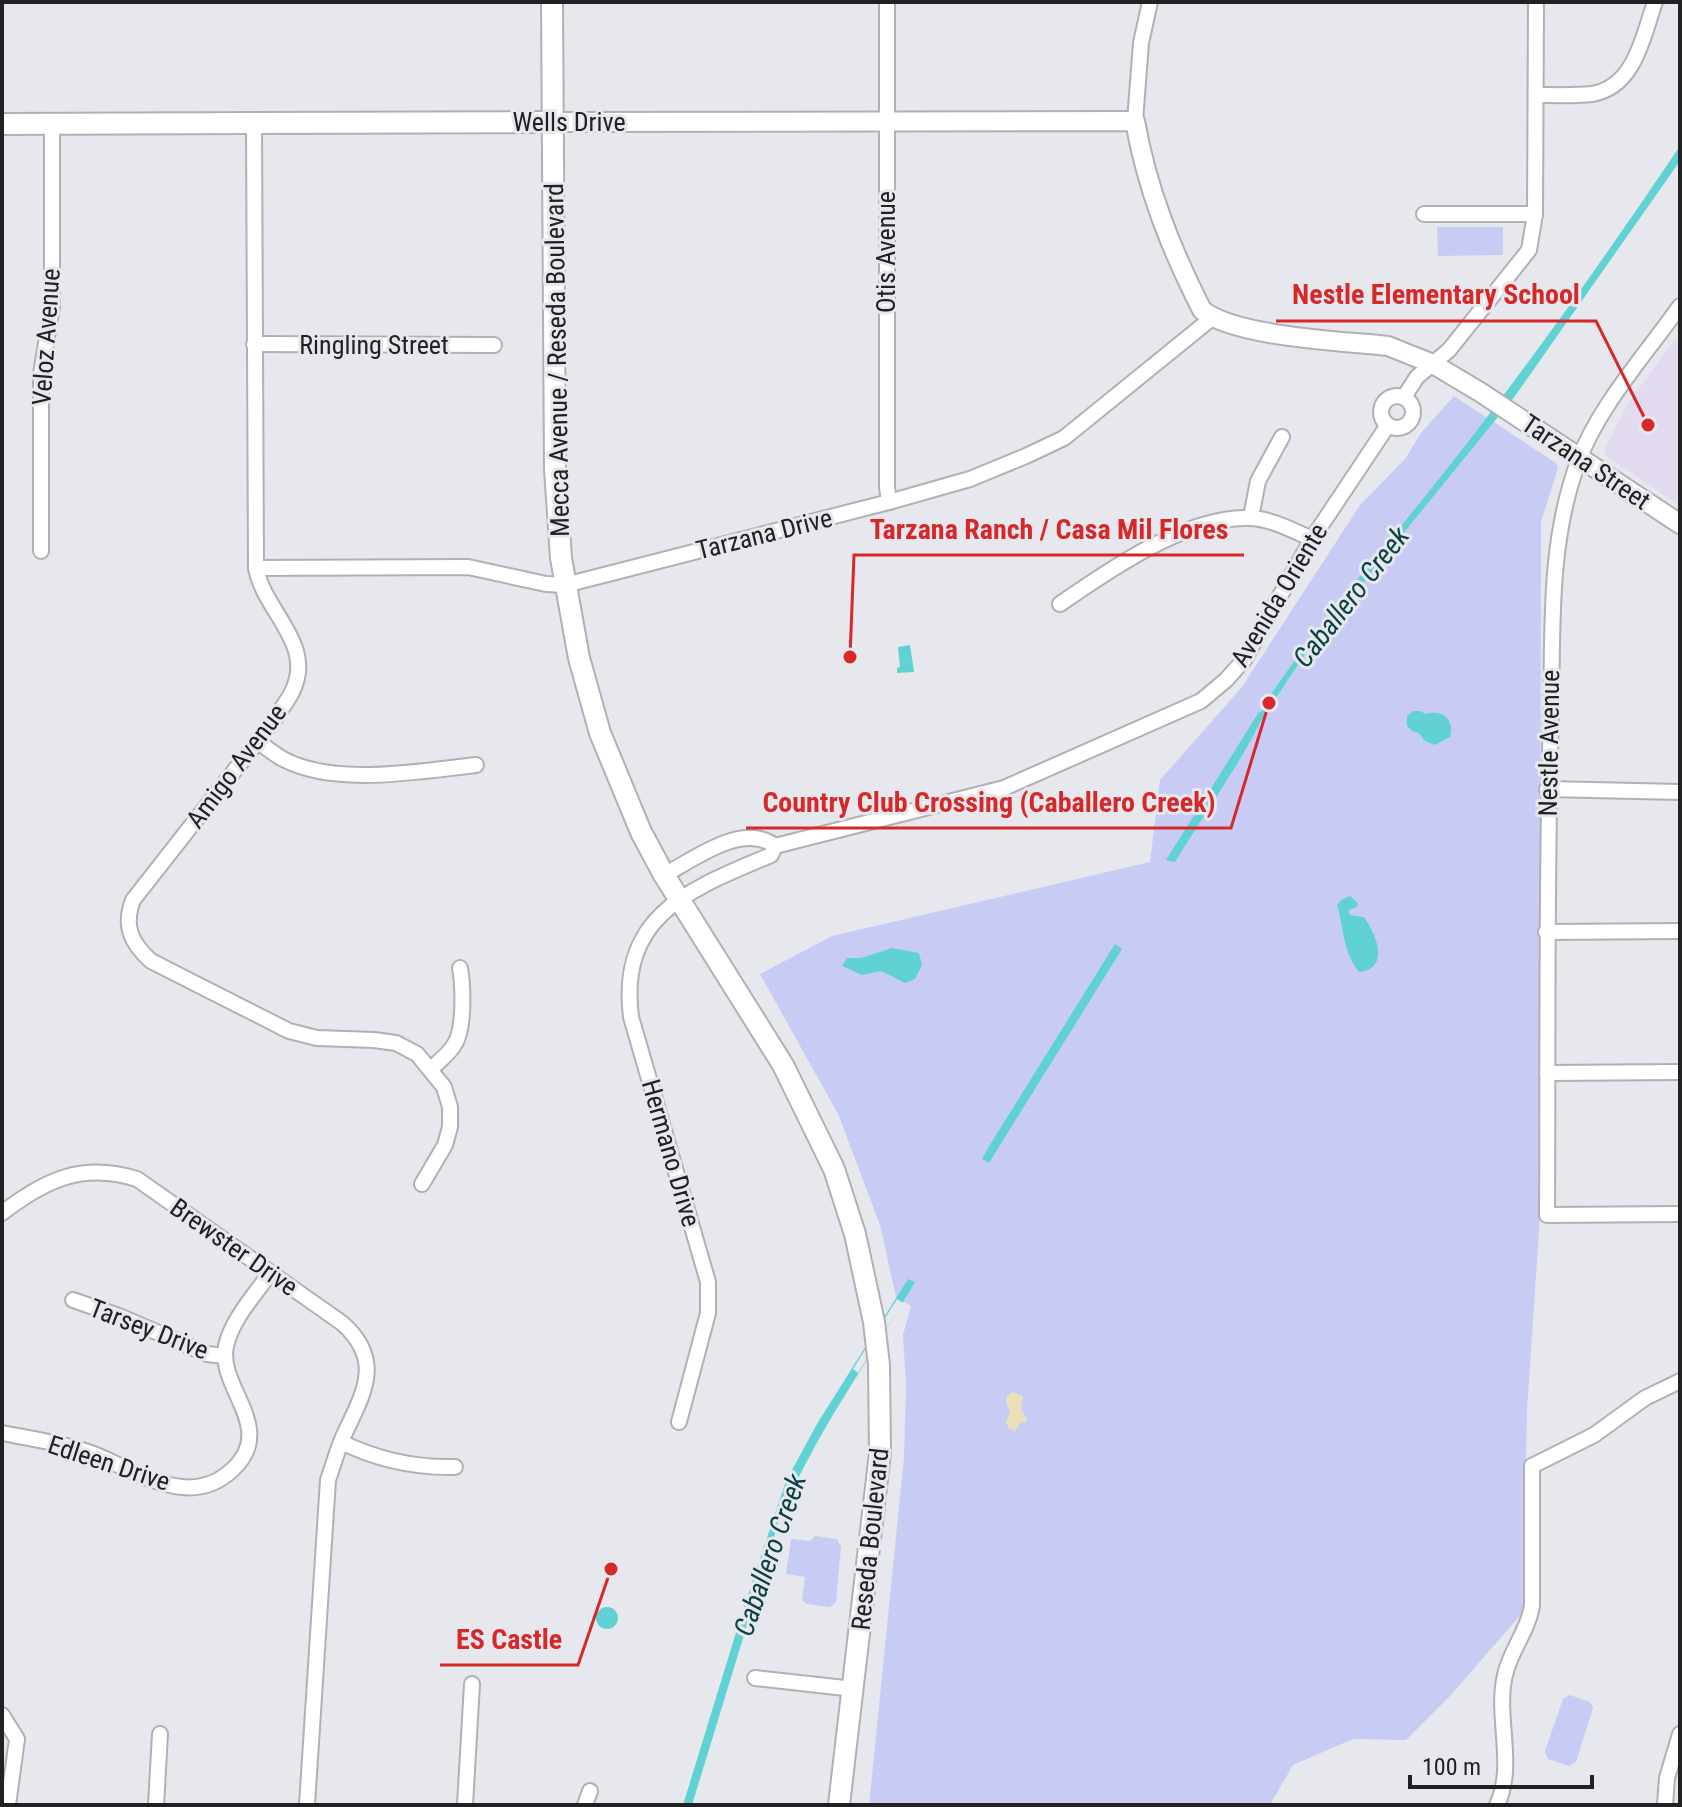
<svg xmlns="http://www.w3.org/2000/svg" width="1682" height="1807" font-family="'Roboto Condensed',sans-serif">
<rect width="100%" height="100%" fill="#e7e8ed"/>
<!-- education -->
<polygon fill="#e2daef" points="1680,333 1680,506 1605,455 1604,451 1629,402"/>
<!-- green -->
<g fill="#c8ccf5">
<polygon points="1437,227 1503,227 1503,255 1438,256"/>
<polygon points="1454,396 1556,463 1558,468 1541,522 1540,1216 1527,1411 1523,1612 1451,1695 1406,1740 1353,1739 1293,1765 1270,1805 869,1805 904,1457 906,1384 903,1335 911,1306 896,1297 880,1225 838,1114 760,974 832,936 1150,862 1160,780 1242,687 1360,505 1405,459 1421,433"/>
<polygon points="815,1536 837,1539 841,1547 836,1602 830,1607 807,1604 802,1600 805,1577 786,1574 791,1539 810,1541"/>
<polygon points="1570,1695 1590,1702 1593,1708 1576,1762 1569,1766 1548,1759 1545,1751 1563,1699"/>
</g>
<!-- sand -->
<polygon fill="#e9dfba" points="1013,1392 1023,1396 1021,1409 1027,1419 1026,1422 1021,1422 1015,1431 1009,1429 1006,1422 1010,1412 1006,1402 1007,1396"/>
<!-- water -->
<g fill="#60d2d4">
<path d="M 1680,146 L 1680,161 L 1515,396 L 1305,654 L 1276,698 L 1271,694 C 1337,598 1417,511 1487,417 C 1554,329 1618,238 1680,146 Z"/>
<polygon points="910,645 914,672 897,673 897,668 900,667 898,647"/>
<path d="M 1413,711 L 1420,711 L 1426,714 C 1443,709 1455,720 1450,737 L 1435,745 L 1425,741 L 1419,733 L 1412,731 L 1407,726 L 1407,716 Z"/>
<path d="M 1259,712 L 1264,715 C 1239,766 1204,814 1175,862 L 1166,860 Z"/>
<path d="M 1350,896 L 1358,903 L 1357,907 L 1349,910 L 1349,915 L 1364,917 C 1376,934 1391,969 1359,972 C 1342,950 1345,931 1337,905 L 1341,900 Z"/>
<polygon points="1115,944 1122,949 989,1163 982,1159 991,1143"/>
<polygon points="892,948 919,953 922,965 915,979 905,983 881,971 862,975 842,966 847,958 861,958"/>
<path d="M 908,1279 L 915,1282 C 868,1363 812,1437 778,1524 L 692,1805 L 683,1805 L 742,1613 L 786,1481 L 817,1424 Z"/>
<circle cx="607" cy="1618" r="11"/>
</g>
<!-- pier -->
<polygon fill="#e7e8ed" points="897,1299 903,1303 858,1373 853,1369"/>
<g fill="none" stroke-linecap="round" stroke-linejoin="round">
<!-- stream -->
<polyline stroke="#60d2d4" stroke-width="4" points="1259,718 1276,692"/>
<defs>
<g id="minor">
<polyline points="887,2 887,487 889,502"/>
<path d="M 1536,95 C 1554,95 1574,96 1592,94 C 1635,87 1643,36 1655,2"/>
<polyline points="1135,121 1141,43 1150,2"/>
<path d="M 254,123 L 256,568 C 264,612 316,644 292,692 C 287,702 280,710 275,719 L 133,900 C 123,926 131,943 151,961 L 289,1031 L 317,1038 L 374,1040 L 396,1043 L 417,1054 L 444,1087 L 450,1107 L 450,1127 L 445,1145 L 422,1184"/>
<polyline points="1424,214 1535,214"/>
<path d="M 1680,306 C 1646,354 1598,407 1578,462 C 1548,544 1553,628 1551,713 C 1546,880 1548,1047 1547,1215 L 1680,1214"/>
<polyline points="254,344 494,345"/>
<circle cx="1397" cy="412" r="16"/>
<polyline points="1404,397 1417,377 1449,350 1529,250 1535,214 1536,2"/>
<polyline points="1251,517 1258,481 1282,437"/>
<polyline points="41,551 41,374 52,307 52,124"/>
<polyline points="256,568 468,567 546,584 565,585 889,502 970,479 1026,456 1064,438 1212,318"/>
<path d="M 1060,604 C 1109,570 1187,516 1248,518 C 1270,518 1292,530 1312,539"/>
<path d="M 257,741 C 266,747 274,754 283,759 C 335,787 420,771 476,765"/>
<polyline points="1547,789 1680,792"/>
<path d="M 664,875 C 693,860 743,821 775,846 L 1004,788 L 1201,701 L 1226,680 L 1244,660 L 1312,539 L 1388,425"/>
<polyline points="1546,932 1680,931"/>
<path d="M 431,1069 C 439,1061 449,1054 454,1045 C 465,1030 463,985 460,968"/>
<polyline points="1547,1073 1680,1072"/>
<path d="M 2,1213 C 45,1180 82,1162 137,1179 L 342,1323 C 385,1361 363,1394 343,1437 C 337,1451 333,1466 328,1480 L 307,1805"/>
<polyline points="73,1300 119,1316 207,1354 225,1356"/>
<path d="M 679,1422 L 708,1313 L 708,1282 L 631,1017 C 618,914 691,889 771,855 L 775,846"/>
<path d="M 2,1433 C 32,1439 62,1443 91,1453 C 120,1464 150,1484 182,1487 C 201,1489 218,1483 232,1470 C 278,1428 217,1388 226,1346 C 232,1319 255,1295 270,1273"/>
<path d="M 341,1442 C 376,1459 416,1468 455,1467"/>
<polyline points="755,1678 854,1689"/>
<polyline points="2,1715 17,1739 8,1805"/>
<polyline points="156,1805 160,1734"/>
<polyline points="465,1805 472,1684"/>
<polyline points="585,1805 590,1791"/>
<path d="M 1497,1805 C 1516,1765 1495,1717 1505,1675 C 1510,1651 1528,1631 1532,1606 L 1532,1466 L 1594,1435 L 1645,1398 L 1680,1381"/>
<polyline points="1665,1805 1667,1778 1680,1734"/>
</g>
<path id="tertiary" d="M 553,122 L 1135,121 C 1147,189 1171,249 1202,310 C 1235,337 1343,341 1388,346 L 1433,364 L 1480,392 L 1680,524"/>
<g id="secondary">
<polyline points="552,2 555,469 561,558 579,658 600,733 641,832 664,875 783,1065 834,1169 855,1234 874,1322 879,1365 880,1453 839,1805"/>
<polyline points="2,124 553,122"/>
</g>
</defs>
<!-- minor casing -->
<use href="#minor" stroke="#b0b0b5" stroke-width="18"/>
<!-- tertiary casing -->
<use href="#tertiary" stroke="#b0b0b5" stroke-width="22"/>
<!-- secondary casing -->
<use href="#secondary" stroke="#b0b0b5" stroke-width="24"/>
<!-- minor -->
<use href="#minor" stroke="#fff" stroke-width="14"/>
<!-- tertiary -->
<use href="#tertiary" stroke="#fff" stroke-width="18"/>
<!-- secondary -->
<use href="#secondary" stroke="#fff" stroke-width="20"/>
</g>
<g text-anchor="middle" dominant-baseline="central" stroke-width="6" stroke-linejoin="round" paint-order="stroke">
<!-- street labels -->
<g font-size="26" fill="#212123" stroke="#e7e8ed">
<text x="569" y="122">Wells Drive</text>
<text transform="translate(886 252) rotate(-90)">Otis Avenue</text>
<text transform="translate(46 337) rotate(-86)">Veloz Avenue</text>
<text x="374" y="345">Ringling Street</text>
<text transform="translate(557 360) rotate(-91)">Mecca Avenue / Reseda Boulevard</text>
<text transform="translate(1586 462) rotate(34)">Tarzana Street</text>
<text transform="translate(764 534) rotate(-14)">Tarzana Drive</text>
<text transform="translate(1279 595) rotate(-59)">Avenida Oriente</text>
<text transform="translate(1549 743) rotate(-89)">Nestle Avenue</text>
<text transform="translate(236 766) rotate(-53)">Amigo Avenue</text>
<text transform="translate(671 1153) rotate(74)">Hermano Drive</text>
<text transform="translate(234 1247) rotate(35)">Brewster Drive</text>
<text transform="translate(149 1329) rotate(21)">Tarsey Drive</text>
<text transform="translate(109 1463) rotate(18)">Edleen Drive</text>
<text transform="translate(870 1539) rotate(-84)">Reseda Boulevard</text>
</g>
<!-- water labels -->
<g font-size="28" font-style="italic" fill="#0c4243" stroke="#e7e8ed">
<text transform="translate(1351 597) rotate(-52)">Caballero Creek</text>
<text transform="translate(770 1555) rotate(-71)">Caballero Creek</text>
</g>
</g>
<!-- callouts -->
<path fill="none" stroke="#d62828" stroke-width="3" d="M1648 425L1596 321H1276M850 657L854 555H1244M1269 703L1231 828H746M611 1569L578 1665H440"/>
<g fill="#d62828" stroke="#e7e8ed" stroke-width="3">
<circle cx="1648" cy="425" r="8"/>
<circle cx="850" cy="657" r="8"/>
<circle cx="1269" cy="703" r="8"/>
<circle cx="611" cy="1569" r="8"/>
</g>
<g font-size="28" text-anchor="middle" font-weight="bold" fill="#d62828" stroke="#e7e8ed" stroke-width="6" stroke-linejoin="round" paint-order="stroke">
<text x="1436" y="304">Nestle Elementary School</text>
<text x="1049" y="539">Tarzana Ranch / Casa Mil Flores</text>
<text x="989" y="812">Country Club Crossing (Caballero Creek)</text>
<text x="509" y="1649">ES Castle</text>
</g>
<!-- border -->
<rect width="1682" height="1807" fill="none" stroke="#212123" stroke-width="8"/>
<!-- scale -->
<path d="M1410 1775v12h182v-12" fill="none" stroke="#212123" stroke-width="4"/>
<text x="1422" y="1775" font-size="24" fill="#212123" stroke="#e7e8ed" stroke-width="6" paint-order="stroke">100 m</text>
</svg>
